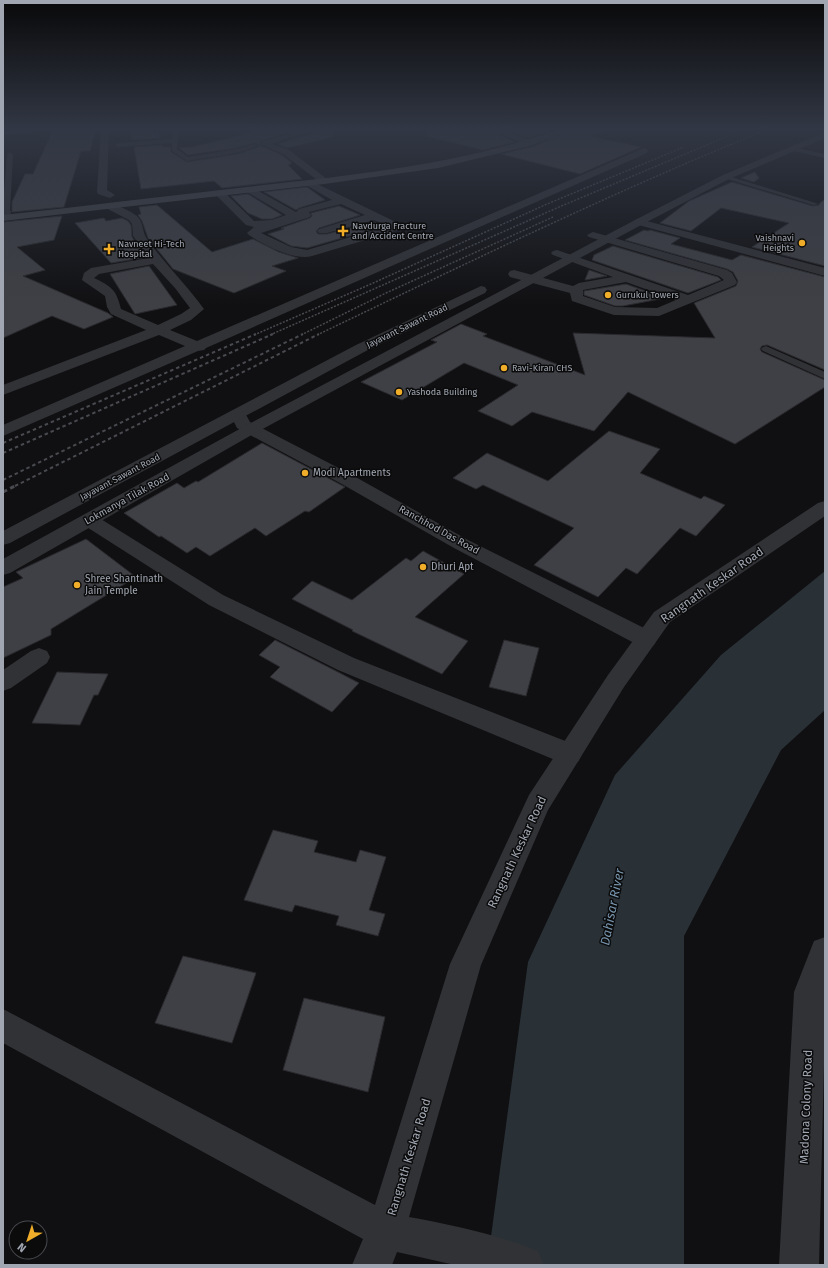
<svg xmlns="http://www.w3.org/2000/svg" width="828" height="1268" font-family="'Fira Sans',sans-serif">
<rect width="100%" height="100%" fill="#101012"/>
<!-- water -->
<polygon fill="#293137" points="825,571 825,710 781,750 684,936 684,1265 482,1265 490,1244 528,962 615,775 721,655"/>
<!-- building -->
<g fill="#3f4045" stroke="#2a2a2e">
<polygon points="74,128 96,128 90,151 81,151 64,207 12,212 12,202 25,174 33,174 52,132 73,131"/>
<polygon points="130,128 153,128 154,133 158,132 160,138 132,140"/>
<polygon points="278,128 302,128 261,141 259,145 255,143 236,148 188,155 179,148 192,147 258,131 261,132"/>
<polygon points="322,128 332,128 333,137 287,148 277,144 320,131"/>
<polygon points="427,128 484,128 515,142 483,150 426,136"/>
<polygon points="502,128 557,128 528,138"/>
<polygon points="575,128 602,128 603,131 589,136 641,147 580,174 501,154 534,146"/>
<polygon points="162,145 162,147 170,147 171,152 187,162 237,154 258,147 259,145 282,155 292,163 290,163 291,164 288,165 302,179 222,188 214,181 141,189 134,147"/>
<polygon points="755,172 759,178 754,182 741,178"/>
<polygon points="732,182 813,206 819,205 820,203 825,199 825,266 752,247 789,223 721,208 691,231 660,223 689,201"/>
<polygon points="307,187 325,200 299,208 296,210 264,192"/>
<polygon points="248,194 282,215 272,219 262,219 248,213 231,196"/>
<polygon points="157,205 212,252 253,239 279,252 298,258 272,266 286,271 234,293 173,269 169,264 148,238 142,221 138,215 141,214 139,207"/>
<polygon points="339,206 360,215 319,228 316,231 318,234 327,234 374,222 384,226 307,248 291,246 268,234 284,229 281,228 310,218 312,216 311,213"/>
<polygon points="62,216 54,240 17,247 45,270 23,276 108,313 113,317 84,329 52,316 3,338 3,222"/>
<polygon points="104,218 106,221 122,218 128,221 131,225 132,237 146,257 142,256 142,258 111,263 75,223"/>
<polygon points="644,230 648,231 650,230 680,238 671,244 732,260 741,255 825,277 825,370 767,345 762,346 760,349 762,352 825,380 825,387 735,444 628,392 594,431 532,412 512,426 478,411 518,385 464,363 402,400 361,382 437,342 431,340 461,324 487,334 483,336 585,375 573,333 715,338 694,303 736,286 738,281 733,272 727,269 625,240"/>
<polygon points="613,246 718,277 721,280 688,293 592,260 594,255"/>
<polygon points="149,266 177,305 135,314 110,274"/>
<polygon points="589,270 607,276 585,280"/>
<polygon points="626,284 665,298 623,306 615,306 584,295 584,291"/>
<polygon points="609,431 660,449 640,473 701,499 704,496 725,505 696,536 680,528 637,574 626,568 598,597 534,565 574,528 483,485 476,489 453,478 487,453 548,481"/>
<polygon points="262,443 345,487 309,512 305,511 266,536 255,528 210,556 196,547 187,553 161,536 159,537 124,513 177,483 184,488 196,481 198,482"/>
<polygon points="86,539 136,577 51,629 51,635 3,658 3,587 23,578 16,572"/>
<polygon points="423,551 464,574 415,617 468,641 442,674 352,631 353,630 292,599 312,581 352,600 406,558 411,561"/>
<polygon points="275,640 338,672 359,683 332,712 270,677 280,667 259,655"/>
<polygon points="504,640 539,648 526,696 489,687"/>
<polygon points="57,672 108,674 98,695 94,695 80,725 32,723"/>
<polygon points="273,830 318,841 314,852 356,862 360,850 386,857 369,910 385,914 378,936 336,925 339,916 295,905 292,912 244,900"/>
<polygon points="183,956 256,973 232,1043 155,1023"/>
<polygon points="304,998 385,1017 368,1092 283,1070"/>
</g>
<g fill="none" stroke-linecap="round" stroke-linejoin="round">
<!-- service -->
<g fill="#313236" fill-rule="evenodd">
<polygon points="176,129 179,131 177,149 188,157 236,149 255,144 258,146 237,153 187,161 172,151 172,143 118,147 115,145 118,143 172,139 173,131"/>
<polygon points="791,147 825,154 825,158 789,150 788,149"/>
<polygon points="10,152 13,154 10,211 6,213 3,212 3,204 7,154"/>
<polygon points="724,176 728,176 819,204 813,205 724,178"/>
<polygon points="766,346 825,372 825,379 763,351 761,349 763,347"/>
</g>
<!-- minor -->
<g fill="#313236" fill-rule="evenodd">
<polygon points="27,128 55,128 51,130 3,135 3,131"/>
<polygon points="307,128 321,128 320,130 292,137 272,144 289,150 327,179 329,181 327,183 321,183 283,154 260,144 261,142"/>
<polygon points="485,128 497,128 533,141 534,143 533,145 527,145"/>
<path d="M 644,148 L 647,149 L 648,151 L 647,153 L 206,348 L 204,350 L 198,351 L 3,436 L 3,425 L 185,346 L 159,335 L 3,395 L 3,385 L 146,330 L 111,314 L 107,307 L 105,296 L 82,280 L 84,273 L 91,268 L 149,258 L 133,236 L 132,224 L 129,220 L 106,208 L 105,206 L 106,204 C 113,202 132,212 137,216 C 144,223 142,232 147,239 C 164,263 186,284 204,309 L 191,320 L 170,330 L 197,341 ZM 153,264 L 175,288 L 190,308 L 181,314 L 158,325 L 121,309 C 116,289 112,287 94,278 L 99,274 Z"/>
<path d="M 309,180 L 402,225 L 403,227 L 402,229 L 312,256 C 294,261 264,245 249,235 L 247,233 L 254,227 L 246,225 L 214,193 L 219,190 L 223,191 L 254,221 L 272,220 L 286,215 L 247,192 L 245,190 L 247,188 L 253,188 L 296,212 L 299,209 L 332,200 L 306,185 L 304,183 ZM 341,204 L 365,215 L 319,229 L 317,231 L 319,233 L 327,233 L 374,220 L 388,226 L 307,250 L 291,247 L 261,233 L 310,217 L 311,215 L 309,212 Z"/>
<polygon points="6,208 11,211 10,217 5,220 3,220 3,209"/>
<polygon points="639,219 825,268 825,276 635,224 634,222 635,220"/>
<path d="M 593,232 L 727,270 L 732,273 L 737,282 L 735,285 L 659,316 L 614,315 L 572,301 L 570,293 L 510,277 L 508,274 L 510,271 L 514,270 L 573,286 L 579,283 L 613,277 L 553,255 L 551,253 L 553,251 L 557,250 L 688,295 L 724,280 L 719,276 L 589,237 L 587,235 ZM 626,282 L 676,300 L 657,308 L 615,307 L 583,296 L 583,290 Z"/>
<polygon points="238,409 244,411 250,422 352,475 468,540 654,633 657,639 654,645 646,647 638,645 454,548 340,483 237,428 230,414 232,411"/>
<polygon points="89,514 96,516 223,595 354,658 578,746 582,754 578,762 569,765 560,762 338,670 209,605 82,524 80,520 82,516"/>
<polygon points="39,648 47,651 50,657 47,663 11,688 3,691 3,670 31,651"/>
<polygon points="825,937 825,1025 819,1265 779,1265 794,992 814,941"/>
</g>
<!-- tertiary -->
<g fill="#313236" fill-rule="evenodd">
<polygon points="101,128 109,128 107,190 115,195 110,198 98,194 97,192"/>
<polygon points="825,132 825,138 729,179 643,224 257,432 10,573 3,575 3,559 245,426 635,220 723,175"/>
<polygon points="481,286 485,287 487,290 485,293 366,351 10,543 3,545 3,531 356,345"/>
<path d="M 825,501 L 825,516 L 670,622 L 624,687 L 548,810 L 481,965 L 409,1217 C 452,1225 497,1234 538,1251 L 544,1265 L 455,1265 L 397,1252 L 392,1265 L 352,1265 L 363,1239 L 3,1043 L 3,1009 L 375,1205 L 450,964 L 529,795 L 608,675 L 654,612 L 818,503 Z"/>
</g>
<!-- secondary -->
<path fill="#3f4146" fill-rule="evenodd" d="M 562,128 L 574,128 L 533,145 L 438,168 L 324,184 L 3,221 L 3,215 C 93,205 183,194 273,184 C 370,173 470,162 562,128 Z"/>
<!-- rail-far2 -->
<g stroke="#484a4f" stroke-width="1.5" stroke-dasharray="2 1.5" stroke-linecap="butt">
<polyline points="254,335 371,284 547,204 684,147"/>
<polyline points="270,335 559,207 747,128"/>
<polyline points="301,335 386,293 553,217"/>
<path d="M 317,335 C 467,263 617,190 771,128"/>
</g>
<!-- rail-far1 -->
<g stroke="#484a4f" stroke-width="2" stroke-dasharray="3.5 3" stroke-linecap="butt">
<polyline points="3,443 256,334"/>
<polyline points="3,453 273,334"/>
<polyline points="3,480 303,334"/>
<polyline points="15,486 319,334"/>
</g>
<!-- rail -->
<polyline stroke="#484a4f" stroke-width="3" stroke-dasharray="4.5 3.5" stroke-linecap="butt" points="3,492 17,485"/>
</g>
<!-- sky -->
<linearGradient id="sky" x2="0" y2="1"><stop stop-color="#09090a"/><stop offset="0.42" stop-color="#313744"/><stop offset="1" stop-color="#313744" stop-opacity="0"/></linearGradient>
<rect width="828" height="306" fill="url(#sky)"/>
<!-- markers -->
<g fill="#f0ad29" stroke="#0b0b0c" stroke-width="1.5">
<path d="M341 225h4v4h4v4h-4v4h-4v-4h-4v-4h4z"/>
<circle cx="802" cy="243" r="4"/>
<path d="M107 243h4v4h4v4h-4v4h-4v-4h-4v-4h4z"/>
<circle cx="608" cy="295" r="4"/>
<circle cx="504" cy="368" r="4"/>
<circle cx="399" cy="392" r="4"/>
<circle cx="305" cy="473" r="4"/>
<circle cx="423" cy="567" r="4"/>
<circle cx="77" cy="585" r="4"/>
</g>
<g text-anchor="middle" dominant-baseline="central" stroke-width="3" stroke-linejoin="round" paint-order="stroke">
<!-- far-poi labels -->
<g font-size="9" fill="#a1a7b2" stroke="#0b0b0c" text-anchor="start">
<text x="352" y="226">Navdurga Fracture<tspan x="352" dy="10">and Accident Centre</tspan></text>
<text x="794" y="238" text-anchor="end">Vaishnavi<tspan x="794" dy="10">Heights</tspan></text>
<text x="118" y="244">Navneet Hi-Tech<tspan x="118" dy="10">Hospital</tspan></text>
<text x="616" y="295">Gurukul Towers</text>
<text x="512" y="368">Ravi-Kiran CHS</text>
<text x="407" y="392">Yashoda Building</text>
</g>
<!-- far-street labels -->
<g font-size="9" fill="#a1a7b2" stroke="#0b0b0c">
<text transform="translate(407 326) rotate(-26)">Jayavant Sawant Road</text>
<text transform="translate(120 477) rotate(-28)">Jayavant Sawant Road</text>
</g>
<!-- poi labels -->
<g font-size="10" fill="#a1a7b2" stroke="#0b0b0c" text-anchor="start">
<text x="313" y="473">Modi Apartments</text>
<text x="431" y="567">Dhuri Apt</text>
<text x="85" y="579">Shree Shantinath<tspan x="85" dy="12">Jain Temple</tspan></text>
</g>
<!-- street labels -->
<g font-size="10" fill="#a1a7b2" stroke="#0b0b0c">
<text transform="translate(127 499) rotate(-29)">Lokmanya Tilak Road</text>
<text transform="translate(439 530) rotate(29)">Ranchhod Das Road</text>
</g>
<!-- near-street labels -->
<g font-size="12" fill="#a1a7b2" stroke="#0b0b0c">
<text transform="translate(712 585) rotate(-35)">Rangnath Keskar Road</text>
<text transform="translate(517 852) rotate(-65)">Rangnath Keskar Road</text>
<text transform="translate(806 1107) rotate(-88)">Madona Colony Road</text>
<text transform="translate(409 1157) rotate(-73)">Rangnath Keskar Road</text>
</g>
<!-- near-water labels -->
<g font-size="13" font-style="italic" fill="#7795ae" stroke="#0b0b0c">
<text transform="translate(612 907) rotate(-79)">Dahisar River</text>
</g>
</g>
<!-- border -->
<rect width="828" height="1268" fill="none" stroke="#a1a7b2" stroke-width="8"/>
<!-- north arrow -->
<g transform="translate(28 1240) rotate(219)"><circle r="19" fill="#0b0b0c" stroke="#47494e"/>
<path d="M0-3L7 15L0 10L-7 15Z" fill="#f0ad29"/>
<text y="-6" font-size="11" font-weight="bold" text-anchor="middle" fill="#a1a7b2">N</text>
</g>
</svg>
